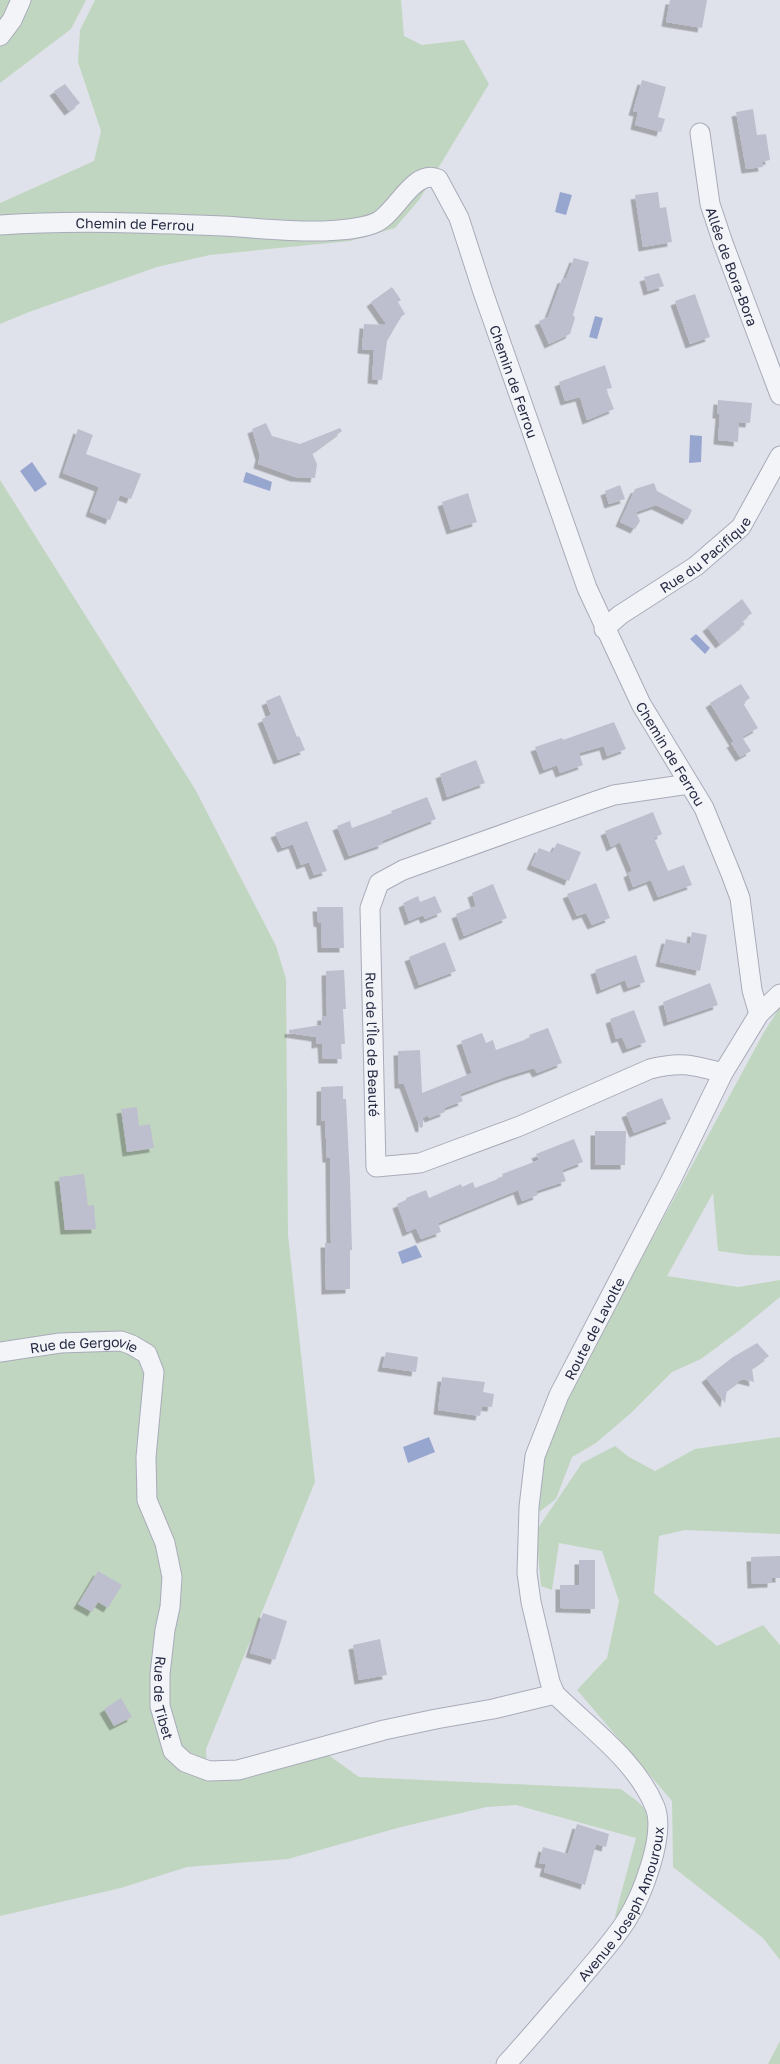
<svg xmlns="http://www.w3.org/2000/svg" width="780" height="2064" font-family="'Golos Text',sans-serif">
<defs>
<filter id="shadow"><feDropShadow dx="-4.5" dy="4.5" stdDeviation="0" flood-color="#0004"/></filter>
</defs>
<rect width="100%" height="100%" fill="#e0e2eb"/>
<!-- green -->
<g fill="#c1d6c0">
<polygon points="0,0 86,0 71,29 0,83"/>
<polygon points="95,0 401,0 404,36 422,45 464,40 489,84 419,200 395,228 350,241 210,255 157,267 29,312 0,324 0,203 94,161 101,131 78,62 80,30"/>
<path d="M 0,480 L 195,789 L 276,946 L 286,979 L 288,1235 L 315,1482 L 206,1749 L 207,1777 L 245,1779 L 327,1754 L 359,1777 L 621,1789 C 628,1795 641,1802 645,1810 C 659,1838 629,1894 617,1921 L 615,1916 L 636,1838 L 516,1805 L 487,1807 L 401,1827 L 288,1859 L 187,1867 L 121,1888 L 0,1916 Z"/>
<polygon points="780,1007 780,1256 747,1255 718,1251 713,1193 667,1276 738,1287 780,1280 780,1297 740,1330 701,1359 672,1372 631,1413 596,1443 572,1457 556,1499 538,1513 543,1448 594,1341 637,1267 764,1032"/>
<polygon points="780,1437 780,1534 685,1530 659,1536 654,1593 717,1646 763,1625 780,1645 780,1960 763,1938 673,1867 672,1801 577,1690 607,1658 619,1601 602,1551 559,1543 552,1590 541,1586 536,1531 582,1463 615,1446 629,1457 655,1471 695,1449"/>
<polygon points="780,2041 780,2064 768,2064"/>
</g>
<!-- water -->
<g fill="#97a6cf">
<polygon points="560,192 572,195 566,215 555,212"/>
<polygon points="595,316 603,318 597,339 589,337"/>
<polygon points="690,435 702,436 701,462 689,463"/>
<polygon points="32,462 47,484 35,492 20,471"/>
<polygon points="246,472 272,482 270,491 243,482"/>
<polygon points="696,634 710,648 705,654 690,639"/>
<polygon points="416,1245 422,1257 402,1264 398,1252"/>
<polygon points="429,1437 435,1452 408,1463 403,1447"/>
</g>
<!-- building -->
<g fill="#bdbfce" filter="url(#shadow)">
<polygon points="670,0 707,0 702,28 666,22"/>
<polygon points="642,80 666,87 658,117 665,119 661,132 635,125 638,112 633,111"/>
<polygon points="65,84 80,103 69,111 54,91"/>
<polygon points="753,109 757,135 766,134 770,160 762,162 763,167 746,169 736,112"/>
<polygon points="658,192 660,208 666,207 672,242 643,247 635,195"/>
<polygon points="574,258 589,262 573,315 575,318 570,334 549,344 539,321 548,317 562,279 566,278"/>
<polygon points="659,273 664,286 648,291 644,277"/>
<polygon points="392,287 401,300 398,302 405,314 401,317 387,341 382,380 372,379 374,350 362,349 364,324 387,325 371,302"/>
<polygon points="695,294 710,337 690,344 675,301"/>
<polygon points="605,365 612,388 606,389 614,409 587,420 580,397 565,401 559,382"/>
<polygon points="718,400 752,403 750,423 739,422 738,442 718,440 720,414 717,414"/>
<polygon points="266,423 272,436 300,444 340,428 342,431 312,453 317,464 315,478 295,477 258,464 260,456 252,429"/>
<polygon points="78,429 93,435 86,454 141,474 131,499 120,495 110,520 90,512 99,487 63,473"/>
<polygon points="654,483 657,491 692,510 687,520 656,505 636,512 640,521 635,529 620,522 635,489"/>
<polygon points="620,485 625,499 609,504 605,491"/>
<polygon points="468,493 477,522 451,530 442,502"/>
<polygon points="742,599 752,613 742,621 745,624 720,644 707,627"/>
<polygon points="741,684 750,698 743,703 758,728 742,737 751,751 740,757 731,743 734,742 710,703"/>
<polygon points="280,695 297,737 299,736 305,750 278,760 262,719 271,715 266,701"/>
<polygon points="614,722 626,749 607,756 604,746 579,753 583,765 560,773 557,765 544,770 535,747 562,738 563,740"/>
<polygon points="476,760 485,783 447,797 440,774"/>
<polygon points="427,797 436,819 382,841 383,844 349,856 337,826 350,821 352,828 392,813 391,811"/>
<polygon points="653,812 662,834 654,838 668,871 684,865 692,885 658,897 651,880 633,887 628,873 632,871 620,842 611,847 605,831"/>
<polygon points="307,821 327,871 314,875 309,862 301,865 293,844 282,848 275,833"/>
<polygon points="557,843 581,852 569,881 531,865 539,848 552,853"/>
<polygon points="596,883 610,918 592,925 586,913 577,916 567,894"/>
<polygon points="493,884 507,918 464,936 456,914 476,906 472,893"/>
<polygon points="418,896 420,902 435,896 442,912 425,919 423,915 409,921 403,903"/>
<polygon points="317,907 343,907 344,948 322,948 321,923 318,922"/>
<polygon points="692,932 707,935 700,971 660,962 666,939 690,944"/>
<polygon points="445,942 456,971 419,985 409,957"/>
<polygon points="636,955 645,982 628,988 625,980 601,990 595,970"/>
<polygon points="344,970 346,1009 343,1009 345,1044 341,1044 342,1059 323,1059 322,1043 316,1044 316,1037 289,1033 289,1030 321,1025 322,1016 327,1016 326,971"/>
<polygon points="710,983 718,1005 668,1022 663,1002"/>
<polygon points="634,1010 646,1042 627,1049 622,1037 616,1039 610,1019"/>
<polygon points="548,1028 562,1063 537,1073 534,1068 505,1077 460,1094 463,1101 444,1108 445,1112 429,1118 428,1115 423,1118 423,1127 420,1128 404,1084 399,1084 398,1051 420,1050 422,1093 472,1073 461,1041 482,1033 486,1043 493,1040 496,1050 530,1038 529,1035"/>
<polygon points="343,1086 343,1099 346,1099 350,1180 352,1250 350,1250 350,1289 326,1290 325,1243 331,1243 330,1158 327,1158 325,1121 321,1121 321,1087"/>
<polygon points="662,1098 671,1119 634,1133 626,1113"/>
<polygon points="137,1107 139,1126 150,1124 154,1148 127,1152 121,1109"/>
<polygon points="595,1131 626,1131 625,1165 595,1165"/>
<polygon points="574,1139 583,1162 562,1170 566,1181 536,1191 538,1195 522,1201 518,1190 438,1223 441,1232 421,1239 416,1228 407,1232 397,1204 406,1200 406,1198 426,1190 429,1198 461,1184 462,1187 473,1182 475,1188 503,1177 502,1174 539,1160 536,1154"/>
<polygon points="84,1174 88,1206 94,1205 96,1229 65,1230 59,1177"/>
<polygon points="757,1343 769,1356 752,1368 754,1382 742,1379 727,1390 725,1403 706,1378 733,1357"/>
<polygon points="386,1352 418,1357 416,1372 382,1367"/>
<polygon points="442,1377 485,1382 483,1392 494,1394 492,1407 482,1406 480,1416 438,1410"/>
<polygon points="780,1556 780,1578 772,1578 772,1583 752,1584 751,1557"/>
<polygon points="579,1560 595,1560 595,1609 560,1608 560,1585 579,1585"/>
<polygon points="98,1571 122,1585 108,1608 98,1602 92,1612 78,1604"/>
<polygon points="263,1613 287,1621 275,1660 250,1653"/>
<polygon points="380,1639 387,1675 359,1680 353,1645"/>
<polygon points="121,1698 132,1717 114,1726 104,1709"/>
<polygon points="577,1824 609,1834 606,1847 596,1844 585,1885 544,1872 546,1864 539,1863 543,1847 568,1854"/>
</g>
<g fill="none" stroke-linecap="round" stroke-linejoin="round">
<defs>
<g id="minor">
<polyline points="0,36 12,20 21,0"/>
<path id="s1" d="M 700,133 L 710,204 L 723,243 L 780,395"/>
<path id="s2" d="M 0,225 C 74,220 149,223 223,226 C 257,228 291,232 325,231 C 341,230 363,229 377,222 C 397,212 414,168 438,179 L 459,218 L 483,292 L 587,588 L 641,704 L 704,808 L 731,874 L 740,898 L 752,990 L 759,1014"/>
<path id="s3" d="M 604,629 L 620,615 L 696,566 L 741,527 L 780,456"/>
<path id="s4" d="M 689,784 L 614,795 L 596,801 L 403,870 L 379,883 L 370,908 L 376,1167 L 420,1163 L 520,1126 L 650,1069 C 681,1061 693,1065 723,1073"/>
<path id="s5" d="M 0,1352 L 60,1343 L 121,1341 L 132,1345 L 147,1354 L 154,1372 L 146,1457 L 147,1500 L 165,1543 L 172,1577 L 170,1607 L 165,1630 L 160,1674 L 160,1706 L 173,1751 L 185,1762 L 209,1771 L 238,1770 L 384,1730 L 436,1719 L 493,1709 L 555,1694"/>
<path id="s6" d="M 506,2064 C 530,2038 553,2010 576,1984 C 593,1963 611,1944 626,1921 C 642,1896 666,1835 655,1807 C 636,1760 589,1728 555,1694 L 550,1682 L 531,1602 L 527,1573 L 529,1507 L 535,1456 L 559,1395 L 672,1178 L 723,1073 L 759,1014 L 780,994"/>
</g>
</defs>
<!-- minor casing -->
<use href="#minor" stroke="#a8abb9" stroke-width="21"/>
<!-- minor -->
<use href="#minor" stroke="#f3f4f8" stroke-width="19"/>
</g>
<g text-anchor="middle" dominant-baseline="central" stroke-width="4.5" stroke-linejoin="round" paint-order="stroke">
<!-- street labels -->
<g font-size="14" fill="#272b44" stroke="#f0f2f8">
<text stroke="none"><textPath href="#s2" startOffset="135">Chemin de Ferrou</textPath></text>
<text stroke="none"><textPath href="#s1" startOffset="138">Allée de Bora-Bora</textPath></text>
<text stroke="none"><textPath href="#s2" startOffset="674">Chemin de Ferrou</textPath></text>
<text stroke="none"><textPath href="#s3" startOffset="126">Rue du Pacifique</textPath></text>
<text stroke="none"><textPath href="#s2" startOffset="1079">Chemin de Ferrou</textPath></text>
<text stroke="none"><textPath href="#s4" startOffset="490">Rue de l'Île de Beauté</textPath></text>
<text stroke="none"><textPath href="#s6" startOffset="842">Route de Lavolte</textPath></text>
<text stroke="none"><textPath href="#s5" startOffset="85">Rue de Gergovie</textPath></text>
<text stroke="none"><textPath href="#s5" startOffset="502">Rue de Tibet</textPath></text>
<text stroke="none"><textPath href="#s6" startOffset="200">Avenue Joseph Amouroux</textPath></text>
</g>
</g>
</svg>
